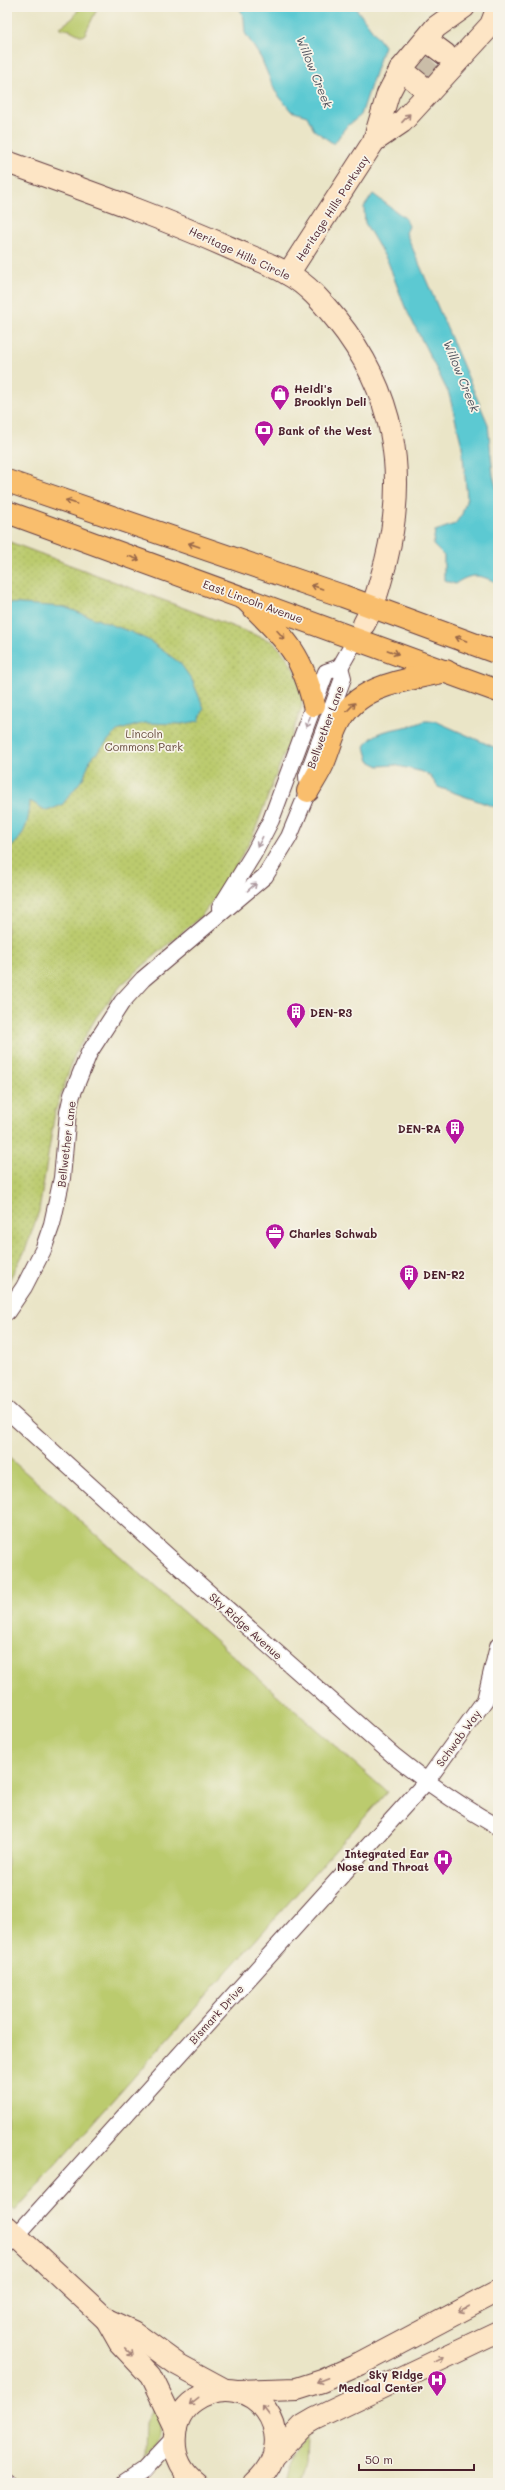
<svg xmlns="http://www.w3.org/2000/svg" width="505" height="2490" font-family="Mali,sans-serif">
<defs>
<pattern id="park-dots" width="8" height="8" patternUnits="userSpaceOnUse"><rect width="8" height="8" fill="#bbcb6e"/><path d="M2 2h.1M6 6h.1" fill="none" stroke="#a2ae5f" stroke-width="1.8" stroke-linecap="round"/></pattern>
</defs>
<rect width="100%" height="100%" fill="#f7f3e8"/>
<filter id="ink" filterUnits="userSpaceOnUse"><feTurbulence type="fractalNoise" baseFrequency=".025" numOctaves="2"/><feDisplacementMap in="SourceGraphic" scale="8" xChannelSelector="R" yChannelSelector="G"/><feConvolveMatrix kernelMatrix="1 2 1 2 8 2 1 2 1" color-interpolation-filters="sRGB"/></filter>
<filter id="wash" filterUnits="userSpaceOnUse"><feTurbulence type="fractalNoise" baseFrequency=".012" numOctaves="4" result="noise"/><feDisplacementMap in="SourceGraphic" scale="16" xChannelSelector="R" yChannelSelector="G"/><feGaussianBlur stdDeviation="0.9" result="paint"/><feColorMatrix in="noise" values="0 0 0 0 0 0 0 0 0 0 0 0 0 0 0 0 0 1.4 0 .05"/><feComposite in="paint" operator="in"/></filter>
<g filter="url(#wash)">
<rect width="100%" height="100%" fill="#eae5c7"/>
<!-- green -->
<g fill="#bbcb6e" stroke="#82754c">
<polygon points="80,7 98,7 85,34 82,36 70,30 59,28 73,18"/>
<polygon points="7,1456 387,1792 15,2211 7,2203"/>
<path d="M 155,2404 C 163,2428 164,2439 145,2457 L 146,2423 Z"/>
<polygon points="306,2436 305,2461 297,2482 282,2483 288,2461"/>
</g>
<!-- park -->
<path fill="url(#park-dots)" stroke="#82754c" d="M 7,541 L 271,641 C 290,655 306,687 301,710 L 252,838 L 224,886 L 201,916 L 122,984 L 97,1016 L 75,1054 L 55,1112 L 39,1211 L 25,1251 L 7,1284 Z"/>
<!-- water -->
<g fill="#5cc9d2" stroke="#53747e">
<polygon points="239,7 355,7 384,46 361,115 345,128 334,144 314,130 307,116 291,111 275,91 261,58 245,33 244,18"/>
<path d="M 373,194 L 405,218 L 409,226 L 406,233 L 488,424 L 493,475 L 498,495 L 498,583 C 480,575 472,572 455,584 L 444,580 L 444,556 L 433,545 L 435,531 L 455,524 L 462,514 L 465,505 L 467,497 L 462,446 L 449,394 L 405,307 L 388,262 L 365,223 L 364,207 Z"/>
<path d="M 7,603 L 64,607 L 131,632 L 148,640 L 180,663 L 192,680 L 204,708 L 199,721 L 182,724 L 144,723 L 117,731 L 90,760 L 84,777 L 62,805 L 47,811 L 30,801 C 29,821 25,838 7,850 Z"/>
<path d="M 424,721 L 435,721 L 498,749 L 498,808 L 438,787 L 430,776 L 423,772 L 394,765 L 379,766 L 369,761 L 365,747 C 374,726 405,731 424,721 Z"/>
</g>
</g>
<g filter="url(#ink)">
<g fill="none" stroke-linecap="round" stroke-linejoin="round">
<!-- secondary-tunnel -->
<polyline stroke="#cabda8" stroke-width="22" stroke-dasharray="22 11" stroke-linecap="butt" points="426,75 436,64"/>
<defs>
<g id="street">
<polyline points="340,667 361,630"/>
<polyline points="220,908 254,853 271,820 326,672 340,667"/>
<polyline points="7,1312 24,1287 43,1250 52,1224 62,1178 68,1112 72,1095 89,1053 122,1002 143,979 265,876 289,837 308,791 307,776 343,678 340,667"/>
<path d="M 7,1410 L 192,1578 L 394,1756 C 427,1783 461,1806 498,1827"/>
<polyline points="7,2246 426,1782 485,1700 498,1646"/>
<polyline points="7,2481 10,2483"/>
<polyline points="125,2483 143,2471 175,2437"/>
</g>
<g id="secondary">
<polyline points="426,40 445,54"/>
<polyline points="401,69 429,92"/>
<polyline points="374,141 402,122 491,25 498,7"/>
<path d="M 7,162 C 81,189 156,215 228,247 C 248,256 270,263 288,274 C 308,285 322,302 336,319 C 395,392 408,472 386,561 C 380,583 375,604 364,624"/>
<polyline points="288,274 374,141 388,94 401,69 436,27 464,7"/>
<polyline points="7,2227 107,2320 133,2332 177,2364 225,2390"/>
<polyline points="107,2320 120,2343 151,2376 176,2428"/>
<polyline points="238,2391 297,2389 322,2381 360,2364 498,2291"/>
<polyline points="275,2455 303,2426 315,2419 498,2332"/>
<path d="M 196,2483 C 180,2471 173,2455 175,2435 C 176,2421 183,2408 195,2400 C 252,2363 307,2437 255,2483"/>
</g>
<g id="primary">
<polyline points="7,481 343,596 498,653"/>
<polyline points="7,512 498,691"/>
<path d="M 247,601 C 285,639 301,651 314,705"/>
<path d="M 308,791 C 313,782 319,773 323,764 C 329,751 332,736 339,723 C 358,684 408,680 446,671"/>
</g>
</defs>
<!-- street casing -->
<use href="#street" stroke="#623d42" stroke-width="18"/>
<!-- secondary casing -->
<use href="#secondary" stroke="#623d42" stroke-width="24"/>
<!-- primary casing -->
<use href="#primary" stroke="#623d42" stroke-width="24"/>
<!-- street -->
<use href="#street" stroke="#fff" stroke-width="16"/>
<!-- secondary -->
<use href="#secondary" stroke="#fde5c5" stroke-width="22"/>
<!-- primary -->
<use href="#primary" stroke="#f9be6d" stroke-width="22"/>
</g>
<!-- one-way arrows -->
<defs><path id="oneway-shaft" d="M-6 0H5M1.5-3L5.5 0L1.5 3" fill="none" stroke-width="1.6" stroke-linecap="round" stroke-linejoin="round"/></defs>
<g stroke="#a48278">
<use href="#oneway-shaft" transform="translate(406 118) rotate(-47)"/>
<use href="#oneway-shaft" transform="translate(464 2309) rotate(152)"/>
<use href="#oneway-shaft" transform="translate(129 2352) rotate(44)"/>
<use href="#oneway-shaft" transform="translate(439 2360) rotate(-25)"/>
<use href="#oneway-shaft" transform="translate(322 2380) rotate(159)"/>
<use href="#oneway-shaft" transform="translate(194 2401) rotate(142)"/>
<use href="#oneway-shaft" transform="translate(266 2411) rotate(-127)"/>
</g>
<g stroke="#996749">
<use href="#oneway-shaft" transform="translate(71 502) rotate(-161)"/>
<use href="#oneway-shaft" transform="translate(194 545) rotate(-161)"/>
<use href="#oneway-shaft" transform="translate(134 558) rotate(20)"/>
<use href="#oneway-shaft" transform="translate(317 587) rotate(-161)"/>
<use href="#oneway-shaft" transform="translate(281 635) rotate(48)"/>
<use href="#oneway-shaft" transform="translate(461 639) rotate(-160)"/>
<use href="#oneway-shaft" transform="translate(393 652) rotate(20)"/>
<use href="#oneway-shaft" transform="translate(351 707) rotate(-46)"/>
</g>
<g stroke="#ae9aa0">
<use href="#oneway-shaft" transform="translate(308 722) rotate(111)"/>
<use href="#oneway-shaft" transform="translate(260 842) rotate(117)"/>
<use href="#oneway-shaft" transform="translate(252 887) rotate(-41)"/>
</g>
</g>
<!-- icons -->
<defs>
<symbol id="shop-pin" viewBox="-11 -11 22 30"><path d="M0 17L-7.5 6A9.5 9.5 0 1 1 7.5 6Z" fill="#b5179e" stroke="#f7f3e8"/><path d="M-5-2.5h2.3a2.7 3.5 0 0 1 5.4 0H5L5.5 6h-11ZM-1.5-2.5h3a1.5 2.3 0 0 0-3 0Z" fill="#fff"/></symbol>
<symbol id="bank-pin" viewBox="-11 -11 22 30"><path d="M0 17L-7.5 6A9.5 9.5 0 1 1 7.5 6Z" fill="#b5179e" stroke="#f7f3e8"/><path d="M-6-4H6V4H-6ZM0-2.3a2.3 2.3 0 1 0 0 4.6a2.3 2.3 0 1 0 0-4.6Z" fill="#fff"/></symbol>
<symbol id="building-pin" viewBox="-11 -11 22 30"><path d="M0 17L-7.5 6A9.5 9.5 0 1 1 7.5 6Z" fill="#b5179e" stroke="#f7f3e8"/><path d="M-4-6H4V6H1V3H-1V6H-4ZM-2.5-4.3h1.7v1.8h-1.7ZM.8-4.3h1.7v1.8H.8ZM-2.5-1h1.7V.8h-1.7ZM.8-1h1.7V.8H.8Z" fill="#fff"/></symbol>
<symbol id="office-pin" viewBox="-11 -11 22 30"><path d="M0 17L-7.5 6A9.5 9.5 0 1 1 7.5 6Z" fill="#b5179e" stroke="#f7f3e8"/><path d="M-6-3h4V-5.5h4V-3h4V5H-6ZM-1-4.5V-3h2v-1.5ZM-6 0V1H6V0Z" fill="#fff"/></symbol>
<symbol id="hospital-pin" viewBox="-11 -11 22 30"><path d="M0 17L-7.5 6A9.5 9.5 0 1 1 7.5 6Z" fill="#b5179e" stroke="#f7f3e8"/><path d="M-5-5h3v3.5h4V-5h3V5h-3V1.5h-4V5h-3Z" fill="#fff"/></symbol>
</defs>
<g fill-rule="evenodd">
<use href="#shop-pin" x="269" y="383" width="22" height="30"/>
<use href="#bank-pin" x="253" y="419" width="22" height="30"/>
<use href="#building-pin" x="285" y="1001" width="22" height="30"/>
<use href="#building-pin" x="444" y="1117" width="22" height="30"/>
<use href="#office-pin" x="264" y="1222" width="22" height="30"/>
<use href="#building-pin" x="398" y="1263" width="22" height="30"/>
<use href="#hospital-pin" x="432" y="1848" width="22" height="30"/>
<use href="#hospital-pin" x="426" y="2369" width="22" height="30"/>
</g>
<g text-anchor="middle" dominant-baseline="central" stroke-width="3.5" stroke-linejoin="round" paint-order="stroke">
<!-- street labels -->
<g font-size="11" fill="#4a1f2b" stroke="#f7f3e8">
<text transform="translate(332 208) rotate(-57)">Heritage Hills Parkway</text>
<text transform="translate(240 253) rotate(25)">Heritage Hills Circle</text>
<text transform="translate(253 601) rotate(20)">East Lincoln Avenue</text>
<text transform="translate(325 727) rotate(-70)">Bellwether Lane</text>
<text transform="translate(66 1144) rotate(-83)">Bellwether Lane</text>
<text transform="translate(246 1626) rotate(42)">Sky Ridge Avenue</text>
<text transform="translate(458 1738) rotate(-54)">Schwab Way</text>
<text transform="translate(216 2014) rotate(-48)">Bismark Drive</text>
</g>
<!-- poi labels -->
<g font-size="11" font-weight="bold" fill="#4a1f2b" stroke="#f7f3e8" text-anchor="start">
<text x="294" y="388">Heidi's<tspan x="294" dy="13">Brooklyn Deli</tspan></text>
<text x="278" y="430">Bank of the West</text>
<text x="310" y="1012">DEN-R3</text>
<text x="441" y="1128" text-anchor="end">DEN-RA</text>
<text x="289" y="1233">Charles Schwab</text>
<text x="423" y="1274">DEN-R2</text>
<text x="429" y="1853" text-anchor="end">Integrated Ear<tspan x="429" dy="13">Nose and Throat</tspan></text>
<text x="423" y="2374" text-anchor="end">Sky Ridge<tspan x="423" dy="13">Medical Center</tspan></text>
</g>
<!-- park labels -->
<g font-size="11" fill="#664a3c" stroke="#f7f3e8">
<text x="144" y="733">Lincoln<tspan x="144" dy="13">Commons Park</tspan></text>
</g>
<!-- water labels -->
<g font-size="12" font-style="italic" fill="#4f525d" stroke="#f7f3e8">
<text transform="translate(315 72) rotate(68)">Willow Creek</text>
<text transform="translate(462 376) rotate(68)">Willow Creek</text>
</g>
</g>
<!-- margin -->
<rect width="505" height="2490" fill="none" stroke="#f7f3e8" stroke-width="24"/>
<!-- scale -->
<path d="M359 2464v6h115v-6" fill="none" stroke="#4a1f2b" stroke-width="2"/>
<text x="365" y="2464" font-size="12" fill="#4a1f2b" stroke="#f7f3e8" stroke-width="3" paint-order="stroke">50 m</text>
</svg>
